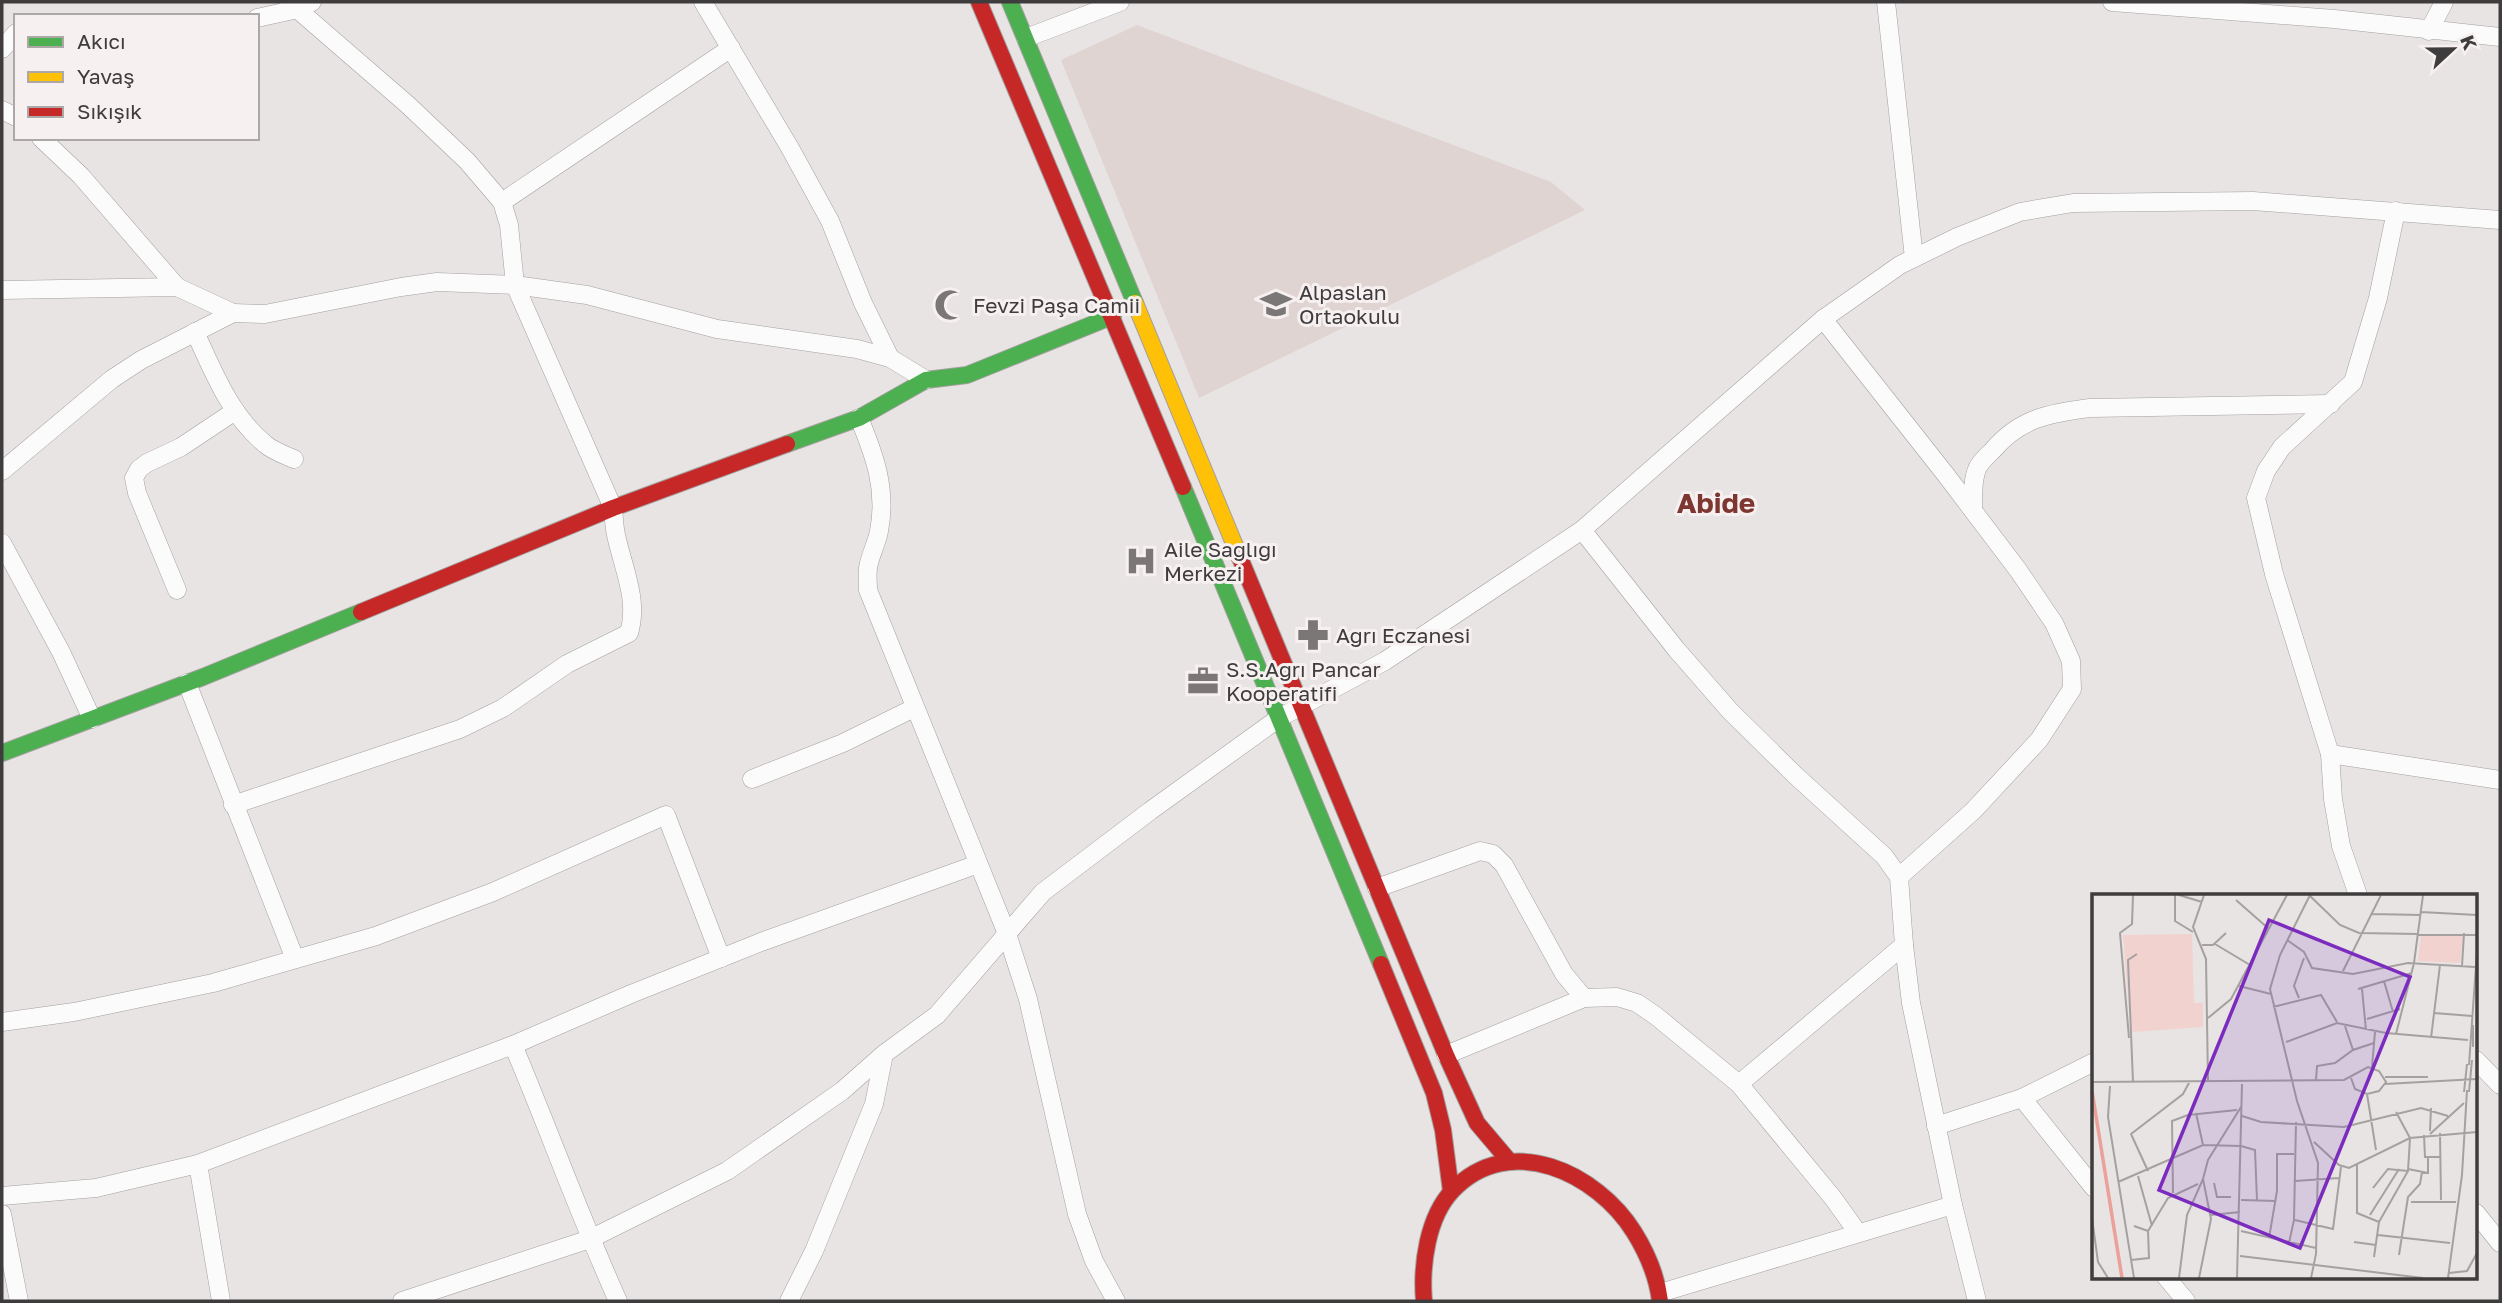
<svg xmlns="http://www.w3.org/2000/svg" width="2502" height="1303" font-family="'Golos Text',sans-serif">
<rect width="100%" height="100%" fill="#e8e4e3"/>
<!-- built -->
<polygon fill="#dfd4d2" points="1137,25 1551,182 1585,210 1199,398 1061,60"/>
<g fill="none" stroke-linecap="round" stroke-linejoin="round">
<defs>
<g id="street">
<polyline points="703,2 790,148 830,221 863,303 890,358"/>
<polyline points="1886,2 1914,258"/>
<polyline points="2112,2 2334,19 2500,37"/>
<polyline points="257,18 298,9 312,2"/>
<polyline points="2429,31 2444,2"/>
<polyline points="1026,38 1120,2"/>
<polyline points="2,49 16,33"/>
<polyline points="2,110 16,117"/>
<polyline points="41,138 81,176 177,287"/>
<polyline points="502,202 731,48"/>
<polyline points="2,290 177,287 233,313"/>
<polyline points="1823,319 1946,475 2018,570 2054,623 2071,661 2072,689 2039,740 1973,811 1899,877"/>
<path d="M 195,332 C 214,373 230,415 265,444 C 273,451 285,455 294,459"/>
<path d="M 859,418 C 875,456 887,490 879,531 C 877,543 870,555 868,568 C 867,575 868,583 868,590 L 1007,934 L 1028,999 L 1077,1214 L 1094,1261 L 1116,1301"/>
<polyline points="2,471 112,379 141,360 233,313 265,314 401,287 437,282 515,285 587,295 717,329 857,349 890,358 926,380"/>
<path d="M 1973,510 C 1973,496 1972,479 1978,467 C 1981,461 1988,455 1993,450 C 2020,418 2050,413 2090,408 L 2331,404"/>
<polyline points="1582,530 1676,649 1730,711 1796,776 1884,856 1899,877 1904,945 1911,1003 1953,1205 1977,1301"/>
<polyline points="2,543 61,652 92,719"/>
<polyline points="177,590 137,493 134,478 139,469 147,463 181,447 235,411"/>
<polyline points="187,683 295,959"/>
<polyline points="2330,754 2500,780"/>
<polyline points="752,779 843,743 914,708"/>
<path d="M 233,805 L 460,729 L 503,708 L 567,664 L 629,633 C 639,600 623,568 616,535 C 614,526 614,517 613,508 L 515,285 L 509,225 L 502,202 L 467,161 L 408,105 L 289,2"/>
<polyline points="1377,888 1480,851 1493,854 1504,865 1564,974 1584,998 1617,997 1637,1003 1656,1016 1739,1084 1833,1198 1858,1233"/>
<polyline points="2358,895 2341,846 2333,799 2330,754 2274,574 2256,498 2266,471 2282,447 2353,382 2378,298 2396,211"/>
<polyline points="2,1022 74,1012 213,983 376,936 493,892 666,815 721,958"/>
<path d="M 513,1045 C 549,1130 580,1217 618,1301"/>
<polyline points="1446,1055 1584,998"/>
<polyline points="2476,1060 2500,1085"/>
<polyline points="1739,1084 1904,945"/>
<polyline points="2022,1098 2094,1188"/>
<polyline points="1936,1126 2022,1098 2094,1062"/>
<polyline points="198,1164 221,1301"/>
<polyline points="2,1196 96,1188 198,1164 513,1045 631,994 761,942 978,864"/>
<polyline points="2476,1213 2500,1243"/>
<polyline points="2,1214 19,1301"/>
<polyline points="2166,1277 2186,1301"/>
<polyline points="1660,1293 1953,1205"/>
<polyline points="402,1301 590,1239 727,1171 842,1091 884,1054 937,1015 1043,892 1150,811 1279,718 1385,661 1582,530 1823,319 1900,265 1957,237 2020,212 2073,203 2253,201 2500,220"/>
<polyline points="789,1301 814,1251 874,1104 884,1054"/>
</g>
<g id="fast">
<polyline points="1010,2 1135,303"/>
<polyline points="787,444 859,418 926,380 967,375 1113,316"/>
<polyline points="1183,487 1381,964"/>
<polyline points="2,753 203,677 361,612"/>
</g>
<polyline id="slow" points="1135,303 1240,558"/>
<g id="jam">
<polyline points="979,2 1183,487"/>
<polyline points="1240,558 1446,1055 1477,1123 1510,1162"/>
<polyline points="361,612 613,508 787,444"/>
<polyline points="1381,964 1434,1093 1443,1130 1451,1191"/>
<path d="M 1424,1301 C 1421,1266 1427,1217 1453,1190 C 1510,1131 1597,1173 1634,1232 C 1647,1253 1657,1276 1660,1301"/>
</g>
</defs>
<!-- street casing -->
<use href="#street" stroke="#a3a09f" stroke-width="19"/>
<!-- fast casing -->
<use href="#fast" stroke="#a3a09f" stroke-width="18"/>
<!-- slow casing -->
<use href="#slow" stroke="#a3a09f" stroke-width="18"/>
<!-- jam casing -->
<use href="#jam" stroke="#a3a09f" stroke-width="18"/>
<!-- street -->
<use href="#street" stroke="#fcfbfb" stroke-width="18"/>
<!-- fast -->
<use href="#fast" stroke="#4caf50" stroke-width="16"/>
<!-- slow -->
<use href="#slow" stroke="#ffc107" stroke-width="16"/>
<!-- jam -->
<use href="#jam" stroke="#c62828" stroke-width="16"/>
</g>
<!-- icons -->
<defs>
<symbol id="school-bare" viewBox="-9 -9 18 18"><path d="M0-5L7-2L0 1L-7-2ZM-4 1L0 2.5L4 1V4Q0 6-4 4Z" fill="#7a7776" stroke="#f7f0f0" stroke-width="2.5" paint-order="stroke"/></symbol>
<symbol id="mosque-bare" viewBox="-9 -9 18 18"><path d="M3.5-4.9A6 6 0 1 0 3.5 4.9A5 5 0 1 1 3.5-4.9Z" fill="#7a7776" stroke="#f7f0f0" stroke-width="2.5" paint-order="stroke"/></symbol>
<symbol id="hospital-bare" viewBox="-9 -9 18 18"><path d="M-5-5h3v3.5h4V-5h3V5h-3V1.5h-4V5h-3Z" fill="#7a7776" stroke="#f7f0f0" stroke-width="2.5" paint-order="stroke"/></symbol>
<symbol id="pharmacy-bare" viewBox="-9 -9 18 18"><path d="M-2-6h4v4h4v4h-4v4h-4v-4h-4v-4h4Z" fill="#7a7776" stroke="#f7f0f0" stroke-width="2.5" paint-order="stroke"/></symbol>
<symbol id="office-bare" viewBox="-9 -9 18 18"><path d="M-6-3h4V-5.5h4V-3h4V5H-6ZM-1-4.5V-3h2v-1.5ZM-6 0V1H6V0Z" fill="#7a7776" stroke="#f7f0f0" stroke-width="2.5" paint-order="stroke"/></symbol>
</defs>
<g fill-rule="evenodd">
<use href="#school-bare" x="1254" y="282" width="44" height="44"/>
<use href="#mosque-bare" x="928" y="283" width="44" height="44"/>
<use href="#hospital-bare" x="1119" y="539" width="44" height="44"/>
<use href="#pharmacy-bare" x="1291" y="613" width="44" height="44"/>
<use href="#office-bare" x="1181" y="659" width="44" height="44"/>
</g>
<g text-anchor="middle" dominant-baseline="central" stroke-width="6" stroke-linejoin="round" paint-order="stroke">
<!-- poi labels -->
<g font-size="21" fill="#3e3c3c" stroke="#f7f0f0" text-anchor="start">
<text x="1299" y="292">Alpaslan<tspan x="1299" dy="24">Ortaokulu</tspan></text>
<text x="973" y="305">Fevzi Paşa Camii</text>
<text x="1164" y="549">Aile Sağlığı<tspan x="1164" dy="24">Merkezi</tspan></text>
<text x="1336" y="635">Ağrı Eczanesi</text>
<text x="1226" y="669">S.S.Ağrı Pancar<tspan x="1226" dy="24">Kooperatifi</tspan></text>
</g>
<!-- district labels -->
<g font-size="28" font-weight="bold" fill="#7d3630" stroke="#f7f0f0">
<text x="1716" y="502">Abide</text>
</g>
</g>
<!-- overview -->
<g transform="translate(2092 894)">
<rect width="385" height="385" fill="#e8e4e3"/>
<path d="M 100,40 L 102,109 L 111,109 L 111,133 L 39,138 L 31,41 ZM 329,40 L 371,42 L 368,69 L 326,67 Z" fill="#f2d2ce"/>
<path fill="none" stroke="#eba199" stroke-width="3.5" d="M 0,197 L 30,384"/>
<path fill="none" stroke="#a4a1a0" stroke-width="2" d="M 83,1 L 83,27 L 101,38M 87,1 L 110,8M 112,1 L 101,33 L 114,65 L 116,187M 217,1 L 248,31 L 267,39 L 385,41M 218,1 L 188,61 L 178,95 L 205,207 L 226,269 L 224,360 L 219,384M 144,6 L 177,35M 329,18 L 385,21M 280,20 L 329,21M 195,46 L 212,58 L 220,74 L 261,80 L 316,69 L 383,73M 123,50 L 158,71M 110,51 L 121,51 L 134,39M 370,72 L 372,39M 251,77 L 289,1M 292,87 L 301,118M 147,92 L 179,100M 266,95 L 320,79M 270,95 L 274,136M 207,104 L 202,92 L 212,64M 181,113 L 229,101 L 245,128M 342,119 L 380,122M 116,124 L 139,105 L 195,1M 275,125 L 308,115M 381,131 L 381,153M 253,132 L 261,156M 304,140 L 322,69 L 331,1M 37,144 L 28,39 L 40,30 L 41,1M 339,144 L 348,71M 194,148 L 245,129 L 294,139 L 376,146M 377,171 L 385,57M 280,173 L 283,138M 293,183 L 336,183M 224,186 L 225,172 L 243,169 L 261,156 L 282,149M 0,188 L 252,186 L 276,173 L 287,177 L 294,188 L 287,197 L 275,200 L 263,195 L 259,184M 41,188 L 36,66 L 45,60M 293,190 L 385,185M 18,192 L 16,223 L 42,384M 372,198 L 375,170M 377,198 L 380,166M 275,200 L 284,256M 104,219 L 111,251M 150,222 L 169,228 L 252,233 L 329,214 L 356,222M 338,237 L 339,214M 348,239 L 349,306M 338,240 L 372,209M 332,241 L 333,263 L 348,263M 222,248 L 247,271 L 257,274 L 318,244 L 385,238M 265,271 L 265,319 L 287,328 L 282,363M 316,275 L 336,279 L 336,263M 56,277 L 39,240 L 91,200 L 98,187M 46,282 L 60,332M 203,287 L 247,284M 26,288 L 111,251 L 149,252 L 163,256 L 165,306M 122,289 L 125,303 L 139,303M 281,294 L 296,275 L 316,277M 81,299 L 80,227 L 96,221 L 145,216M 149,306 L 184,307M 319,308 L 364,308M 119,321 L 148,318M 278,321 L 307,275M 0,324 L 6,368 L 16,384M 203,326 L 241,335 L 249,273M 287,328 L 316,277 L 318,244 L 304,218M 42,332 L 56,337 L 76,304 L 106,290M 149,337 L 224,354M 286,341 L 358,349M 177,344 L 185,297 L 185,260 L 202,260M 262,348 L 284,351M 197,349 L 202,326 L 204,228M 307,361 L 316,303 L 328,290 L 330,278M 148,362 L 331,384M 39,366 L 57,364 L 56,337M 357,379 L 375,377 L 385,359M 87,384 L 95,321 L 111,285M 107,384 L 119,325 L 111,285 L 116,266 L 149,213M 145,384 L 150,190M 356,384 L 370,281 L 375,196"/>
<path fill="#7b2cbf" fill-opacity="0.15" stroke="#7b2cbf" stroke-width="3.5" d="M 177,26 L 318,83 L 208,354 L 67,296 Z"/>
<rect width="385" height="385" fill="none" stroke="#3e3c3c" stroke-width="3.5"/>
</g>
<!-- border -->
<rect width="2502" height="1303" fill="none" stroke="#3e3c3c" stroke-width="7"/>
<!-- legend -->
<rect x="14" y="14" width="245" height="126" fill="#f7f0f0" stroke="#ada8a8" stroke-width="2"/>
<rect x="28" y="37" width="35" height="10" fill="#4caf50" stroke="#ada8a8" stroke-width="2"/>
<text x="77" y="49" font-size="21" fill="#3e3c3c">Akıcı</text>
<rect x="28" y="72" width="35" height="10" fill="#ffc107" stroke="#ada8a8" stroke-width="2"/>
<text x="77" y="84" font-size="21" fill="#3e3c3c">Yavaş</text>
<rect x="28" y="107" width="35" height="10" fill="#c62828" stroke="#ada8a8" stroke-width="2"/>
<text x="77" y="119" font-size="21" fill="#3e3c3c">Sıkışık</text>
<!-- north arrow -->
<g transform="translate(2453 49) rotate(68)" stroke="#f7f0f0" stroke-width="5" paint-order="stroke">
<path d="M0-5L12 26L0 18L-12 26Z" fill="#3e3c3c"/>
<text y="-10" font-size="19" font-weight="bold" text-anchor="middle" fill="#3e3c3c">K</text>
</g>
</svg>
